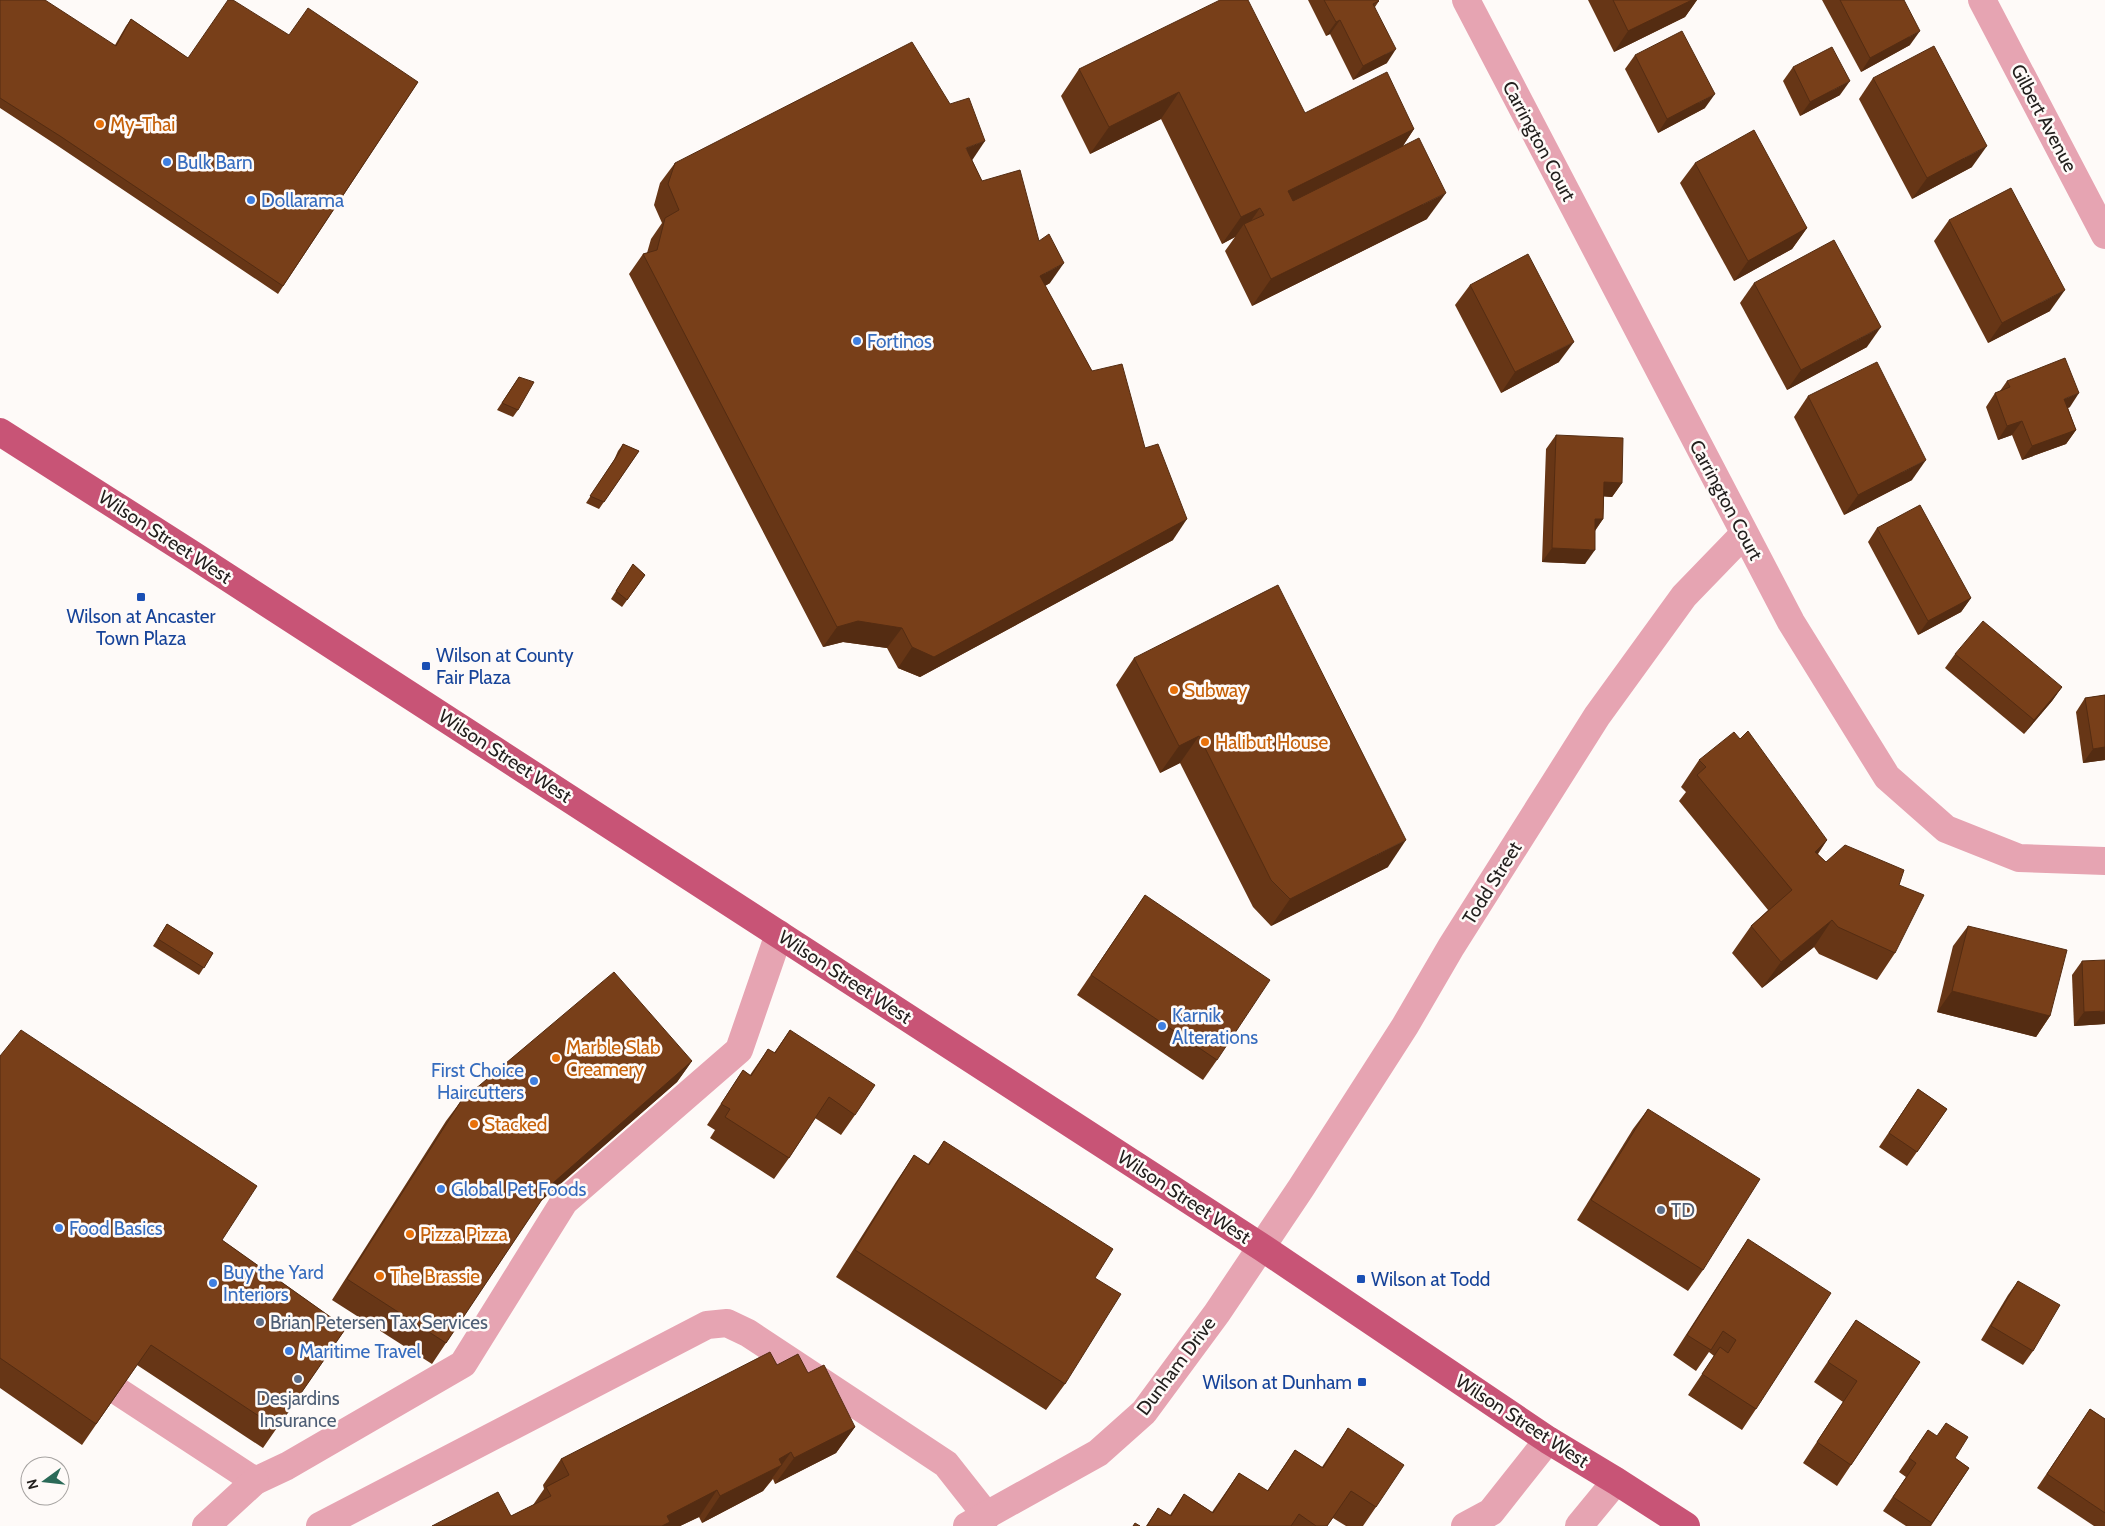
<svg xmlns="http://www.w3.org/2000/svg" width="2105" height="1526" font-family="Cabin,sans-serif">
<rect width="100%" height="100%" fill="#fefaf8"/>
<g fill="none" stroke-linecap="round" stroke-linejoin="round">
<!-- minor -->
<g stroke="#e6a4b2" stroke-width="28">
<polyline points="1466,0 1791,622 1887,777 1946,829 2019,858 2105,861"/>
<polyline points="1982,0 2105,235"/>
<polyline points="119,1392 255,1481 287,1466 463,1364 564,1202 739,1050 779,934"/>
<polyline points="206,1526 255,1481"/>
<polyline points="320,1526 707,1325 727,1323 748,1333 946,1464 987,1516"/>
<polyline points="967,1526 1098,1453 1144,1412 1217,1313 1301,1188 1405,1026 1451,947 1597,716 1684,596 1744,534"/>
<polyline points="1465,1526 1491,1512 1548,1440"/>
<polyline points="1579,1526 1616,1481"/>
</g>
<!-- major -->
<polyline stroke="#c85476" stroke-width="28" points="0,432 190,553 1155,1178 1263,1248 1548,1440 1616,1481 1686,1526"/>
</g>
<!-- wall -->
<g fill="#673616">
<polygon points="0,0 115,45 126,26 131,19 188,58 289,35 418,82 278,294 55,144 0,108"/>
<polygon points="1308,0 1378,0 1379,1 1375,7 1387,63 1353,80 1330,34 1326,36"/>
<polygon points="1588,0 1697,0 1685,17 1614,52"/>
<polygon points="1822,0 1904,0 1910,45 1861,72"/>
<polygon points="1635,55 1705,108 1658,133 1625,69"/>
<polygon points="1793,67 1840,95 1800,116 1783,81"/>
<polygon points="1079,69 1305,113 1414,129 1403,146 1427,219 1252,306 1225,251 1235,237 1222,244 1161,119 1090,154 1061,96"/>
<polygon points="1873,78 1972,167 1912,199 1859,99"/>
<polygon points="972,160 982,181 1050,283 1045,286 1092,371 1145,448 1173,540 920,677 898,668 887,648 843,642 823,647 629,274 643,254 647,253 651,239 662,223 654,205 660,183 675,163"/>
<polygon points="1695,163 1807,228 1792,249 1734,281 1680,183"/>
<polygon points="1949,220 2050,311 1988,343 1934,241"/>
<polygon points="1754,283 1867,347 1787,390 1740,303"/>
<polygon points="1470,285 1559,362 1501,393 1455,305"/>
<polygon points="519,377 518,410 513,417 497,410"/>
<polygon points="2007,381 2070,407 2068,408 2076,430 2066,444 2022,460 2012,435 1998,440 1986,407 1995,393 2000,391"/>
<polygon points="1808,396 1912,480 1844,515 1794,417"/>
<polygon points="1556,435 1622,483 1612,497 1604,496 1603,519 1595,531 1585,564 1542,562 1546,449"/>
<polygon points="623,444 639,451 599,509 586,503 614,460 618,451"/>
<polygon points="1877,528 1971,598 1961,612 1918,635 1868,542"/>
<polygon points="633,564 645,575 622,607 611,599"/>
<polygon points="1955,654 2062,687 2052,701 2024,734 1945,668"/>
<polygon points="1134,658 1388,867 1271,926 1253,907 1180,763 1160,773 1116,685"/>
<polygon points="2105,695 2105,760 2083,763 2076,712 2085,698"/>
<polygon points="1699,760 1827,840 1818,854 1826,862 1899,885 1895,953 1877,980 1819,954 1814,947 1762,988 1732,953 1751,926 1768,910 1679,801 1686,792 1681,787"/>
<polygon points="1145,895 1217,1060 1203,1080 1077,995"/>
<polygon points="167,924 213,953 199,975 153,946"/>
<polygon points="1968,926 2050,1016 2036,1037 1937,1012 1953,946"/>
<polygon points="2082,961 2105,1024 2074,1026 2072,975"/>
<polygon points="790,1030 855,1115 841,1135 815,1118 789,1158 774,1179 710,1138 715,1130 707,1125 743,1070 750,1075 768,1049 774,1053"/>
<polygon points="0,1056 222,1240 346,1328 263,1448 137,1365 82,1445 0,1388"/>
<polygon points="692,1061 677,1082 540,1202 432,1364 332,1300 446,1121 461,1101"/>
<polygon points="1918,1089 1947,1109 1907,1166 1879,1147"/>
<polygon points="1648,1109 1703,1270 1688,1291 1577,1220 1633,1129"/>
<polygon points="944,1141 1095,1278 1065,1384 1046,1410 836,1277 896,1182 914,1155 928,1164"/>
<polygon points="1748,1239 1756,1409 1742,1430 1688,1395 1714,1356 1709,1352 1696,1371 1673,1355 1734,1260"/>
<polygon points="2018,1281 2033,1351 2023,1365 1981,1340 2008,1295"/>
<polygon points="1856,1320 1920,1362 1837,1486 1803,1463 1843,1402 1814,1382"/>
<polygon points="777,1365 808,1373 855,1427 836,1453 775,1484 773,1479 763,1491 702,1523 699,1517 680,1526 432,1526 511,1516 533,1505 544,1489 543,1485 561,1459"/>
<polygon points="2090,1409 2105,1419 2105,1526 2094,1526 2037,1488"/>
<polygon points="1348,1428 1376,1507 1363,1526 1346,1526 1333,1518 1327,1526 1146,1526 1158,1508 1170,1515 1184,1494 1212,1512 1239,1473 1267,1491 1295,1450 1322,1467"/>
<polygon points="1928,1430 1955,1458 1969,1468 1931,1526 1906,1526 1883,1511 1906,1477 1899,1472"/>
</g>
<!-- shaded-wall -->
<g fill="#542c12">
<polygon points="1692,0 1697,0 1685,17 1614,52 1628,31"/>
<polygon points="1340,20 1330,34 1326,36 1336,22"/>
<polygon points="1920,31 1910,45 1861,72 1870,58"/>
<polygon points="1396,49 1387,63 1353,80 1363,66"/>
<polygon points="1850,81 1840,95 1800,116 1810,102"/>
<polygon points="1179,92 1161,119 1090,154 1109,127"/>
<polygon points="1715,94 1705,108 1658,133 1667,119"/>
<polygon points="1414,129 1396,156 1270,218 1288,191"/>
<polygon points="985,141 971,162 966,148"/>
<polygon points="1987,146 1972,167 1912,199 1927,178"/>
<polygon points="1446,193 1427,219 1252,306 1271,279"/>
<polygon points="1260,208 1246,228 1244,224 1235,237 1222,244 1241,217"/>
<polygon points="1807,228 1792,249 1734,281 1748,261"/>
<polygon points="1064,263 1050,283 1025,297 1040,276"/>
<polygon points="2065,290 2050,311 1988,343 2002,323"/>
<polygon points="1881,327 1867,347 1787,390 1801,370"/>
<polygon points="1574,342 1559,362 1501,393 1515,372"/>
<polygon points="2079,393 2070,407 2054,413 2064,399"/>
<polygon points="2022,421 2012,435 1998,440 2007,426"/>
<polygon points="2076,430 2066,444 2022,460 2032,446"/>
<polygon points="1926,460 1912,480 1844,515 1858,495"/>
<polygon points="1604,482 1622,483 1612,497 1594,496"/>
<polygon points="1187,519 1173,540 920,677 898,668 912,647"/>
<polygon points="1595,519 1603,519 1593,533"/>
<polygon points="1552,548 1595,550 1585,564 1542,562"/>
<polygon points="1971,598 1961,612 1918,635 1928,621"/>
<polygon points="858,621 902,628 887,648 843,642 823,647 837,627"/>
<polygon points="2062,687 2052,701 2024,734 2034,720"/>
<polygon points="1199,736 1180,763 1160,773 1179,746"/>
<polygon points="2105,747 2105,760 2083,763 2093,749"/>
<polygon points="1406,840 1388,867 1271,926 1290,899"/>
<polygon points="1827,840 1808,867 1815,852"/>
<polygon points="1832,920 1814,947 1762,988 1781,962"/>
<polygon points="1952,991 2050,1016 2036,1037 1937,1012"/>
<polygon points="2105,1011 2105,1024 2074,1026 2084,1012"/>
<polygon points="692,1061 677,1082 538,1203 553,1183"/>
<polygon points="855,1427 836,1453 775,1484 794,1458"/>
<polygon points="791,1452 763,1491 702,1523 720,1496 779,1459"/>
<polygon points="717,1490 699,1517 680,1526 660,1526 667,1516"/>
</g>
<!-- building -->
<g fill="#783f19" stroke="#542c12">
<polygon points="0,0 45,0 116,46 131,19 188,58 228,0 233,0 289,35 308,8 418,82 283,286 60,136 0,98"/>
<polygon points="1220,0 1248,0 1305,113 1387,72 1414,129 1288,191 1293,201 1419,138 1446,193 1271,279 1244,224 1264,215 1260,208 1241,217 1179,92 1109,127 1079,69"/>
<polygon points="1324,0 1378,0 1379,1 1373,4 1396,49 1363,66 1340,20 1336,22"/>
<polygon points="1613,0 1692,0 1628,31"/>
<polygon points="1840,0 1904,0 1920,31 1870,58"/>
<polygon points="1682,31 1715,94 1667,119 1635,55"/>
<polygon points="912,42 950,104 969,98 985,141 966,148 982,181 1020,170 1039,241 1049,234 1064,263 1040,276 1092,371 1122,364 1145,448 1158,444 1187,519 934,657 912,647 902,628 858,621 837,627 643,254 657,250 665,218 679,210 668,184 675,163"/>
<polygon points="1934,46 1987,146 1927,178 1873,78"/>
<polygon points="1832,47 1850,81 1810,102 1793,67"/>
<polygon points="1754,130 1807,228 1748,261 1695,163"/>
<polygon points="2011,188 2065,290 2002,323 1949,220"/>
<polygon points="1834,240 1881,327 1801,370 1754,283"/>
<polygon points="1528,254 1574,342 1515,372 1470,285"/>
<polygon points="2065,358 2079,393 2064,399 2076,430 2032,446 2022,421 2007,426 1995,393 2010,387 2007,381"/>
<polygon points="1877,362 1926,460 1858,495 1808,396"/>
<polygon points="519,377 534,382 518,410 502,403"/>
<polygon points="1556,435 1623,438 1622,483 1604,482 1603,519 1595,519 1595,550 1552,548"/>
<polygon points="623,444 639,451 604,502 590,496 619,453"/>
<polygon points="1920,505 1971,598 1928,621 1877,528"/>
<polygon points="633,564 645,575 627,600 616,591"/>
<polygon points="1278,585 1406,840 1290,899 1271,880 1199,736 1179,746 1134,658"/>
<polygon points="1983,621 2062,687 2034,720 1955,654"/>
<polygon points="2105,695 2105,747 2093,749 2085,698"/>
<polygon points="1748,731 1827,840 1815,852 1826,862 1845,845 1904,870 1899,885 1924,895 1895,953 1838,927 1832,920 1781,962 1751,926 1792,890 1697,775 1706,767 1699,760 1734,732 1740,739"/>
<polygon points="1145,895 1270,980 1217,1060 1091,975"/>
<polygon points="167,924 213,953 204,968 158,939"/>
<polygon points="1968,926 2067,950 2050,1016 1952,991"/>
<polygon points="2105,960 2105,1011 2084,1012 2082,961"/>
<polygon points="614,972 692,1061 553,1183 446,1343 347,1279 461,1101"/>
<polygon points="21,1030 257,1186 222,1240 346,1328 277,1428 151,1345 96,1424 0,1358 0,1056"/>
<polygon points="790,1030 875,1085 855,1115 829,1097 789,1158 725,1117 730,1109 721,1104 743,1070 751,1076 768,1049 775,1053"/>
<polygon points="1918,1089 1947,1109 1917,1152 1889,1133"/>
<polygon points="1648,1109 1760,1179 1703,1270 1591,1200"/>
<polygon points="944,1141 1113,1249 1095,1278 1121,1294 1065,1384 855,1250 914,1155 929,1165"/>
<polygon points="1748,1239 1831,1293 1756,1409 1702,1374 1720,1347 1728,1353 1736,1340 1723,1331 1711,1350 1687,1335"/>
<polygon points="2018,1281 2060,1305 2033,1351 1991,1326"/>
<polygon points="1856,1320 1920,1362 1851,1465 1817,1442 1857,1381 1828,1362"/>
<polygon points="770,1352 777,1365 798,1354 808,1373 824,1365 855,1427 794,1458 791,1452 779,1459 782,1465 720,1496 717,1490 667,1516 670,1522 662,1526 432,1526 498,1492 511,1516 551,1496 546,1487 569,1475 561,1459"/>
<polygon points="2090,1409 2105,1419 2105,1513 2047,1474"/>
<polygon points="1946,1423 1968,1437 1955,1458 1969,1468 1932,1523 1893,1497 1916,1463 1909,1458 1928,1430 1937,1436"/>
<polygon points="1348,1428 1404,1465 1376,1507 1351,1491 1327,1526 1316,1526 1299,1514 1291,1526 1147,1526 1158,1508 1171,1516 1184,1494 1213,1513 1239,1473 1268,1491 1295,1450 1323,1468"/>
<polygon points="1135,1523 1140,1526 1133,1526"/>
</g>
<!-- markers -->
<g fill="#e8710a" stroke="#fefaf8" stroke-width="2">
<circle cx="100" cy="124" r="5"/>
<circle cx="1174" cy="690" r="5"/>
<circle cx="1205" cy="742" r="5"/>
<circle cx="556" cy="1058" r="5"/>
<circle cx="474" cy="1124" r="5"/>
<circle cx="410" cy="1234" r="5"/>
<circle cx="380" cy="1276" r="5"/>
</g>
<g fill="#3f7fe0" stroke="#fefaf8" stroke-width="2">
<circle cx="167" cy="162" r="5"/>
<circle cx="251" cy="200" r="5"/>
<circle cx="857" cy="341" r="5"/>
<circle cx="1162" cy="1026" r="5"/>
<circle cx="534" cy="1081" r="5"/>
<circle cx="441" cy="1189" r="5"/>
<circle cx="59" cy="1228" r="5"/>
<circle cx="213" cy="1283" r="5"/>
<circle cx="289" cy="1351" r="5"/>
</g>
<g fill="#1a4fb4" stroke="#fefaf8" stroke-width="2">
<rect x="136" y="592" width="10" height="10" rx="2.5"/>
<rect x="421" y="661" width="10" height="10" rx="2.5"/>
<rect x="1356" y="1274" width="10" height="10" rx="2.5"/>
<rect x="1357" y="1377" width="10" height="10" rx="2.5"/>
</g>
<g fill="#5c6f8a" stroke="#fefaf8" stroke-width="2">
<circle cx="1661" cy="1210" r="5"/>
<circle cx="260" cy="1322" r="5"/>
<circle cx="298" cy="1379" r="5"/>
</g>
<g text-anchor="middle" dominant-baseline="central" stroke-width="5" stroke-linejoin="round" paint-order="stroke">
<!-- street labels -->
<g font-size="19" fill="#23201e" stroke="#fefaf8">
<text transform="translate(2044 118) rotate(62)">Gilbert Avenue</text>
<text transform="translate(1539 141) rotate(62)">Carrington Court</text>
<text transform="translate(1726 500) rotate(62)">Carrington Court</text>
<text transform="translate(165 537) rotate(33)">Wilson Street West</text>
<text transform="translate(505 756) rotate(33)">Wilson Street West</text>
<text transform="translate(1492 883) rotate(-58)">Todd Street</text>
<text transform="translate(845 977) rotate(33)">Wilson Street West</text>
<text transform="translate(1184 1197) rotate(33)">Wilson Street West</text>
<text transform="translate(1176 1366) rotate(-53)">Dunham Drive</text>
<text transform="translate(1522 1421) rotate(33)">Wilson Street West</text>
</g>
<!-- food labels -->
<g font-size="19" fill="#c56008" stroke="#fefaf8" text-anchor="start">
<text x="110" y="124">My-Thai</text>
<text x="1184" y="690">Subway</text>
<text x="1215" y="742">Halibut House</text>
<text x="566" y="1047">Marble Slab<tspan x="566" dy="22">Creamery</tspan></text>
<text x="484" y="1124">Stacked</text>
<text x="420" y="1234">Pizza Pizza</text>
<text x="390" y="1276">The Brassie</text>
</g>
<!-- shop labels -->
<g font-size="19" fill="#366cbe" stroke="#fefaf8" text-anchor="start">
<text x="177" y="162">Bulk Barn</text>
<text x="261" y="200">Dollarama</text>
<text x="867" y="341">Fortinos</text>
<text x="1172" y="1015">Karnik<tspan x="1172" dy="22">Alterations</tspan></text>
<text x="524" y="1070" text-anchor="end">First Choice<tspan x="524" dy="22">Haircutters</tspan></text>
<text x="451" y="1189">Global Pet Foods</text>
<text x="69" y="1228">Food Basics</text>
<text x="223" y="1272">Buy the Yard<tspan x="223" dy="22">Interiors</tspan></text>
<text x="299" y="1351">Maritime Travel</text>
</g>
<!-- transit labels -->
<g font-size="19" fill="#164399" stroke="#fefaf8" text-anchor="start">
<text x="141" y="616" text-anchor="middle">Wilson at Ancaster<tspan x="141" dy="22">Town Plaza</tspan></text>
<text x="436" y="655">Wilson at County<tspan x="436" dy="22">Fair Plaza</tspan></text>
<text x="1371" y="1279">Wilson at Todd</text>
<text x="1352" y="1382" text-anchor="end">Wilson at Dunham</text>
</g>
<!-- service labels -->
<g font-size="19" fill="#4e5e75" stroke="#fefaf8" text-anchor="start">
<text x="1671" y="1210">TD</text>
<text x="270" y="1322">Brian Petersen Tax Services</text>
<text x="298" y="1398" text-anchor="middle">Desjardins<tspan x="298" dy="22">Insurance</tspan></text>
</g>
</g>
<!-- north arrow -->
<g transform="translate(45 1481) rotate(255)"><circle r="24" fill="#fefaf8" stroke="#a6a3a1"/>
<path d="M0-4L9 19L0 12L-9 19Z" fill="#2b6a58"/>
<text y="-8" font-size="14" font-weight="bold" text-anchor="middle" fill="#23201e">N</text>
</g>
</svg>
